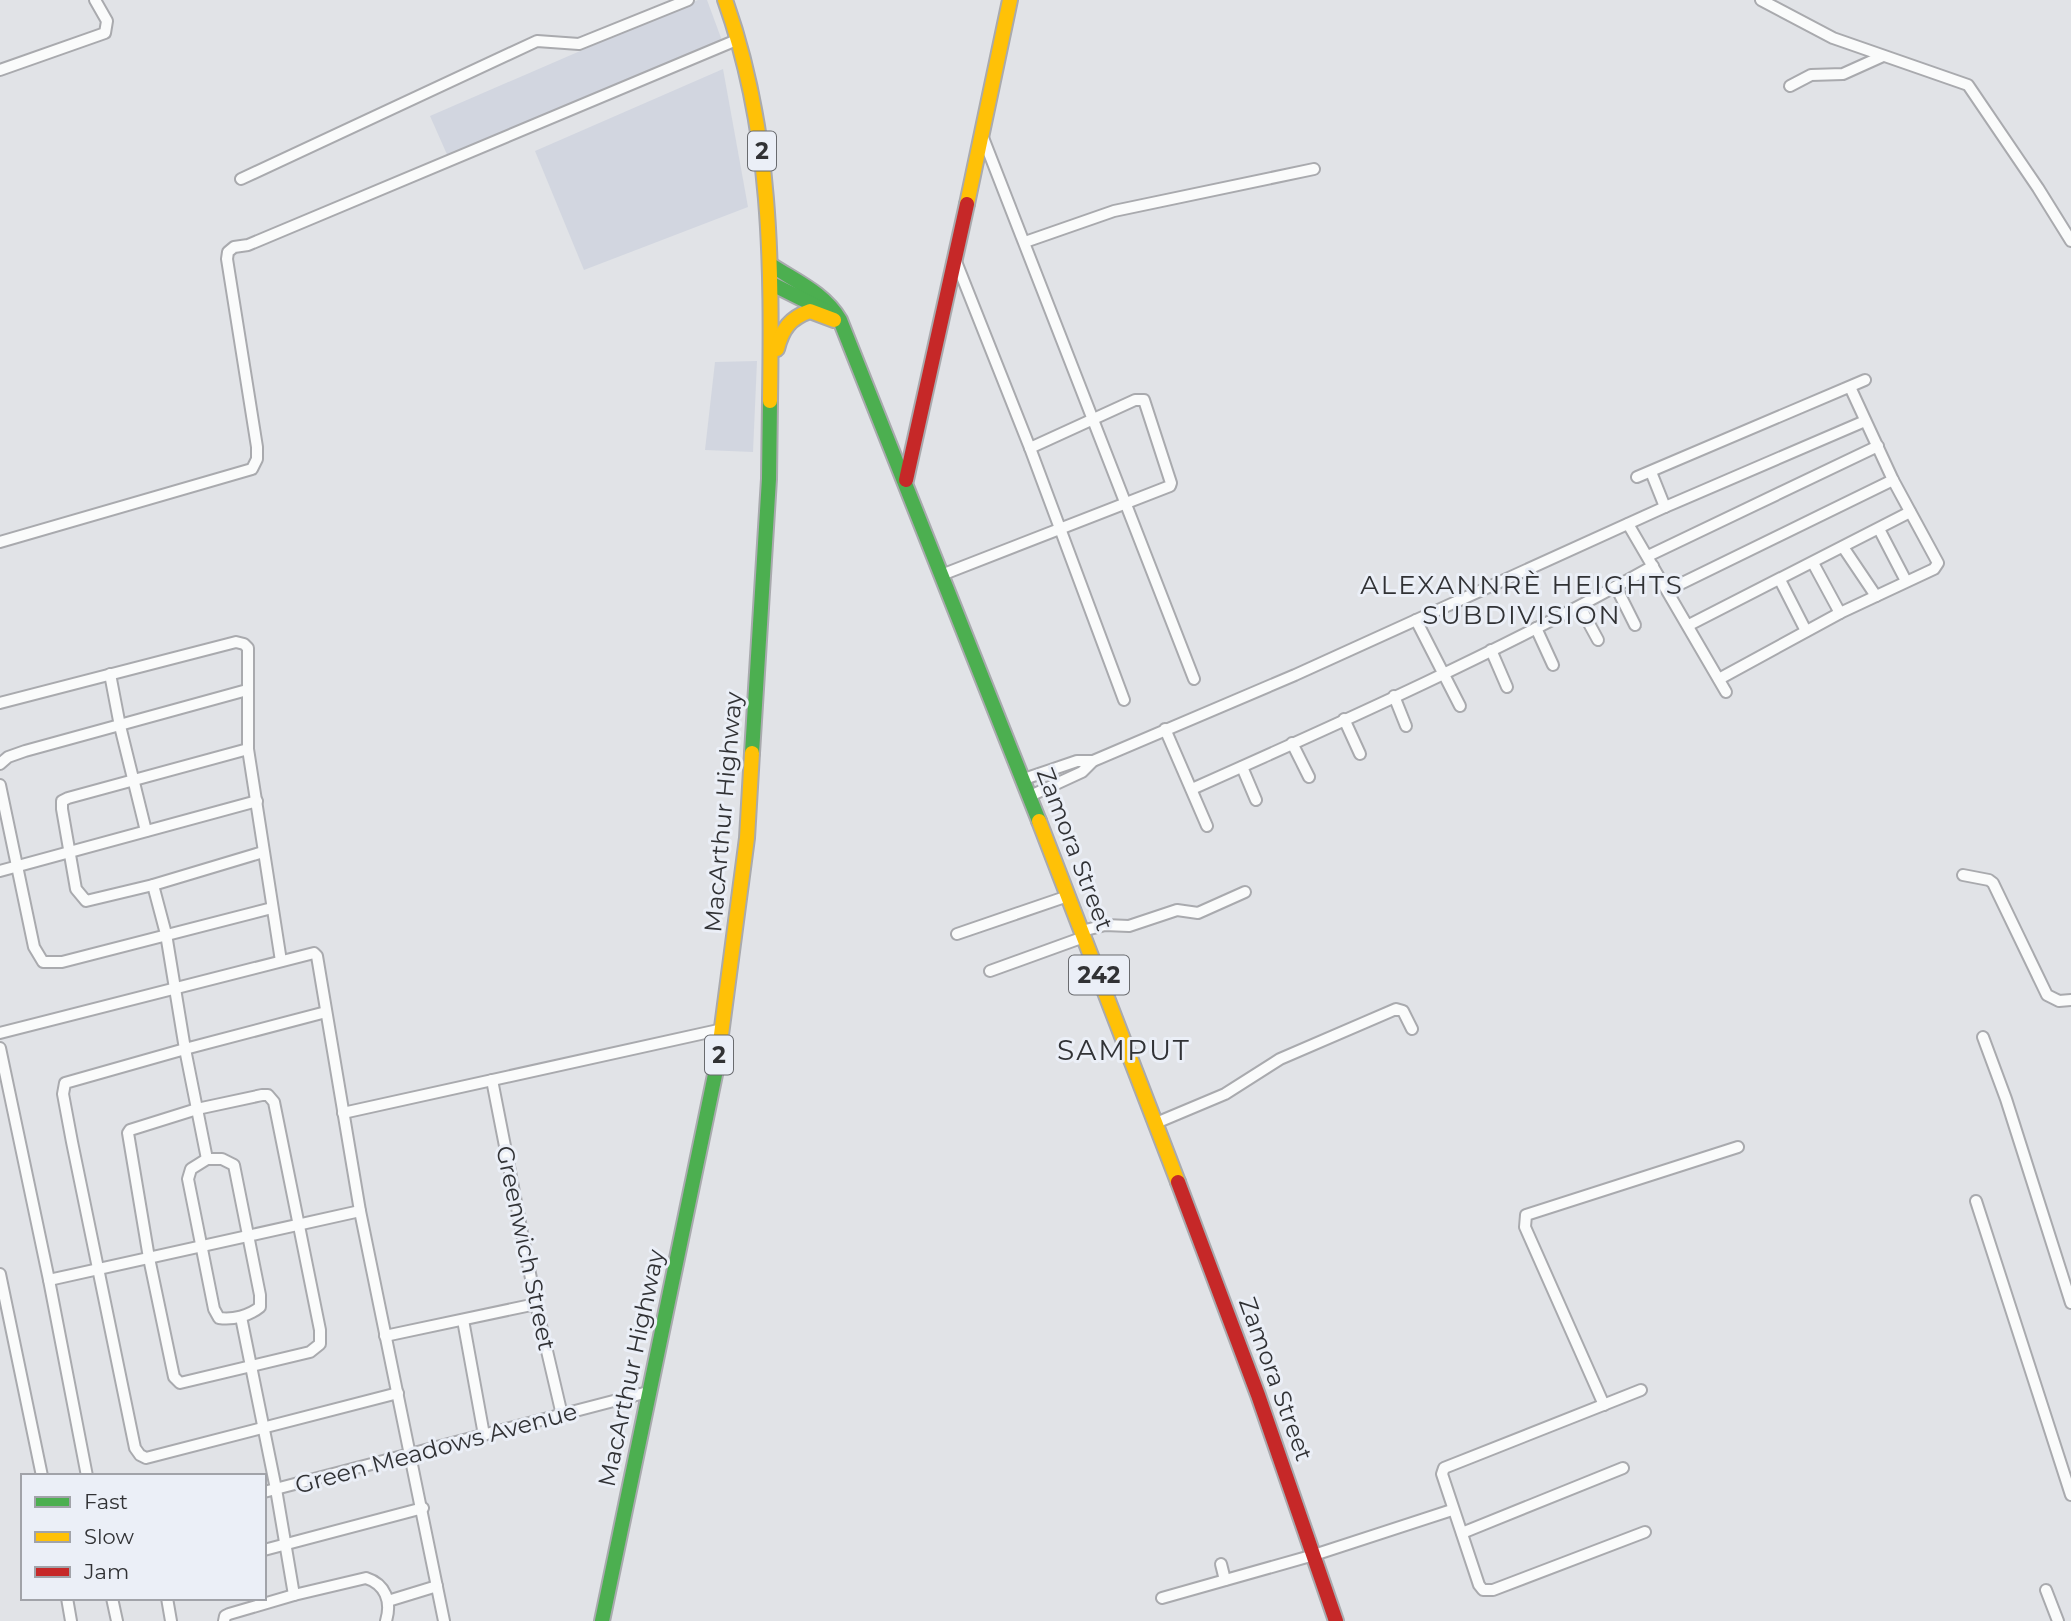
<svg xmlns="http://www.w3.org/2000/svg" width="2071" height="1621" font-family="Montserrat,sans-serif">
<rect width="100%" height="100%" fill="#e1e3e7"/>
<!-- built -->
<g fill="#d2d6e0">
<polygon points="698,0 707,0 724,46 449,159 430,116"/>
<polygon points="723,69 748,207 584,270 535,151"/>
<polygon points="757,361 753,452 705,450 715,362"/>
</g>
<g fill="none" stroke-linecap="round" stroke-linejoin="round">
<defs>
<g id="street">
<polyline points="1761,0 1833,38 1968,85 2038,188 2071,241"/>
<polyline points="0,70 105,33 107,21 95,0"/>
<polyline points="1790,86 1811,75 1843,74 1883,56"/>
<polyline points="982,135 1194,679"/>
<polyline points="241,179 537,41 579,44 688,0"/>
<polyline points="1025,242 1114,211 1314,169"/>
<polyline points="955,259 1030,448 1124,700"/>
<polyline points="1651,472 1665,507"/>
<polyline points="1637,477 1865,380"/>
<polyline points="1628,524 1726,692"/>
<polyline points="1879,529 1906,581"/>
<polyline points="0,542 252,469 257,459 257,447 227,259 228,252 234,247 248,245 739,39"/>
<polyline points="1843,547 1876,596"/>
<polyline points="1648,556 1878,446"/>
<polyline points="1813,563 1840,613"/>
<polyline points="944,574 1170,486 1171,483 1144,400 1135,400 1030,448"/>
<polyline points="1780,580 1806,631"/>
<polyline points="1616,587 1635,625"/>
<polyline points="1668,590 1893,480"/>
<polyline points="1580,607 1598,640"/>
<polyline points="1416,620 1460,706"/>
<polyline points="1689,625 1910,512"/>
<polyline points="1536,628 1553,665"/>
<polyline points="1491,650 1507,687"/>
<polyline points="110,674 120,726 146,831"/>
<polyline points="1719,679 1840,613 1934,569 1938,563 1893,480 1850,387"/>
<polyline points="1394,696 1406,726"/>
<polyline points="0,703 236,642 244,644 248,648 248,749 281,961"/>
<polyline points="1344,719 1360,754"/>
<polyline points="1165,729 1207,826"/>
<polyline points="1292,743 1309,777"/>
<polyline points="248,749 68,798 62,801 62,809 76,889 86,901 153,885 263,852"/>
<polyline points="0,764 8,757 25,751 247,690"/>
<polyline points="1242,767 1256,800"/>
<polyline points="1024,779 1077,761 1093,761"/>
<polyline points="0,785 34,947 43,962 62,962 272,908"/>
<path d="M 1192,789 C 1347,720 1505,649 1653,566"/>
<polyline points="1030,796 1082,772 1093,761 1295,675 1665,507 1865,421"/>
<polyline points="0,871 257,801"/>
<polyline points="1963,875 1989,880 1993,883 2047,995 2059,1001 2071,1000"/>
<polyline points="153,885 166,934 185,1049 326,1012"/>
<polyline points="1082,931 1105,925 1129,926 1177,910 1198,913 1245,892"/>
<polyline points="957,934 1068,896"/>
<polyline points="990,971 1084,937"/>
<polyline points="0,1033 314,953 317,956 360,1211 444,1621"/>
<polyline points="1983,1037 2006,1099 2071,1303"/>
<polyline points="0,1048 49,1280 87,1476"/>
<polyline points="492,1080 536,1304 562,1415"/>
<polygon points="262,1095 268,1095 274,1102 320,1330 320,1344 310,1352 180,1383 174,1377 149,1258 128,1133 130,1130 197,1109"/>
<polyline points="343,1113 723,1029"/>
<polyline points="1156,1123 1225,1094 1280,1059 1396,1009 1403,1011 1412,1029"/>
<polyline points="207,1159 185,1049 65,1083 63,1094 72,1142 135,1448 140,1455 146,1458 398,1393"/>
<path d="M 207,1159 L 222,1159 L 234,1165 L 260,1295 L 260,1307 C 249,1316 233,1320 219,1318 L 214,1309 L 188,1179 L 191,1169 Z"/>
<polyline points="1976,1201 2071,1495"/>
<polyline points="0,1274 42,1476"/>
<polyline points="49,1280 360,1211"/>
<polyline points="241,1317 276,1489 294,1595"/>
<polyline points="463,1320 484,1435"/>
<polyline points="385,1336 536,1304"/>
<polyline points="1641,1390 1444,1468 1442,1474 1479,1585 1483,1590 1493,1590 1645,1532"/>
<polyline points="1604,1405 1525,1227 1526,1215 1738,1147"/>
<polyline points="264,1492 648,1392"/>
<polyline points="1462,1533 1623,1468"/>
<polyline points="264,1550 423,1508"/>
<polyline points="1221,1564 1225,1580"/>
<polyline points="2046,1590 2058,1621"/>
<polyline points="67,1598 71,1621"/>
<polyline points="112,1598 117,1621"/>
<polyline points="167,1598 171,1621"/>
<polyline points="1162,1598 1314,1555 1452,1510"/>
<polyline points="388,1601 437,1586"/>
<path d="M 224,1621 L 225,1616 L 229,1614 L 294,1595 L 366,1578 C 385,1584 392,1601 386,1621"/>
</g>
<g id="fast">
<path d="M 771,265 C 797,282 824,293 840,320 L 1039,821"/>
<polyline points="772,284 826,311"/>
<polyline points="752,753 769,479 770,401"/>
<polyline points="602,1621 717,1065"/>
</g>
<g id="slow">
<path d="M 725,0 C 772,131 772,263 770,401"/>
<polyline points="967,204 1010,0"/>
<path d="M 777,349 C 782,329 790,318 810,311 L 834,320"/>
<polyline points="1039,821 1178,1182"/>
<polyline points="717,1065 747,838 752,753"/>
</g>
<g id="jam">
<polyline points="906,480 967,204"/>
<polyline points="1178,1182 1258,1395 1336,1621"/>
</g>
</defs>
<!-- street casing -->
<use href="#street" stroke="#a9aaae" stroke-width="14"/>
<!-- fast casing -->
<use href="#fast" stroke="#a9aaae" stroke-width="18"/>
<!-- slow casing -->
<use href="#slow" stroke="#a9aaae" stroke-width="18"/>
<!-- jam casing -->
<use href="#jam" stroke="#a9aaae" stroke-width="18"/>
<!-- street -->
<use href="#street" stroke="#fafbfb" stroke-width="10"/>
<!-- fast -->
<use href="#fast" stroke="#4caf50" stroke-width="14"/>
<!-- slow -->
<use href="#slow" stroke="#ffc107" stroke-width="14"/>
<!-- jam -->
<use href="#jam" stroke="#c62828" stroke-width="14"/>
</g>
<g text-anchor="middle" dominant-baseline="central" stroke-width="6" stroke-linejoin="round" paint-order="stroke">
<!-- shield labels -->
<g fill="#ebeff7" stroke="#696b6f" stroke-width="2">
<rect x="748" y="131.5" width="28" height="39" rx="5"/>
<rect x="1069" y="955.5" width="60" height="39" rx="5"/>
<rect x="705" y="1035.5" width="28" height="39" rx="5"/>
</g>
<g font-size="23" font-weight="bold" fill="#313235">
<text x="762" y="151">2</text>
<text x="1099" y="975">242</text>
<text x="719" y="1055">2</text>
</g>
<!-- street labels -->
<g font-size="24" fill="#313235" stroke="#ebeff7">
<text transform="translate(723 812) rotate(-85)">MacArthur Highway</text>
<text transform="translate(1075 849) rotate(69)">Zamora Street</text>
<text transform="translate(526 1248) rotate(78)">Greenwich Street</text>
<text transform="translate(631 1368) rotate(-78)">MacArthur Highway</text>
<text transform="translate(1276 1379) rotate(70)">Zamora Street</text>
<text transform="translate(436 1448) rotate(-15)">Green Meadows Avenue</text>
</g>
<!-- neighbourhood labels -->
<g font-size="26" letter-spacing="2" fill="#313235" stroke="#ebeff7">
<text x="1522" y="585">ALEXANNRÈ HEIGHTS<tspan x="1522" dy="30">SUBDIVISION</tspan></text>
</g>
<!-- quarter labels -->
<g font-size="28" letter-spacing="2" fill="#313235" stroke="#ebeff7">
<text x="1124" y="1050">SAMPUT</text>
</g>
</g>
<!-- legend -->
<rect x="21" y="1474" width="245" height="126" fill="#ebeff7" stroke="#a1a3a9" stroke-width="2"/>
<rect x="35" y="1497" width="35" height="10" fill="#4caf50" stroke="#a1a3a9" stroke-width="2"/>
<text x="84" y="1509" font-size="21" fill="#313235">Fast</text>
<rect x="35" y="1532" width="35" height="10" fill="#ffc107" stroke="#a1a3a9" stroke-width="2"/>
<text x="84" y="1544" font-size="21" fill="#313235">Slow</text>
<rect x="35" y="1567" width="35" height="10" fill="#c62828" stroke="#a1a3a9" stroke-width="2"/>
<text x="84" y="1579" font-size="21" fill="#313235">Jam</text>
</svg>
